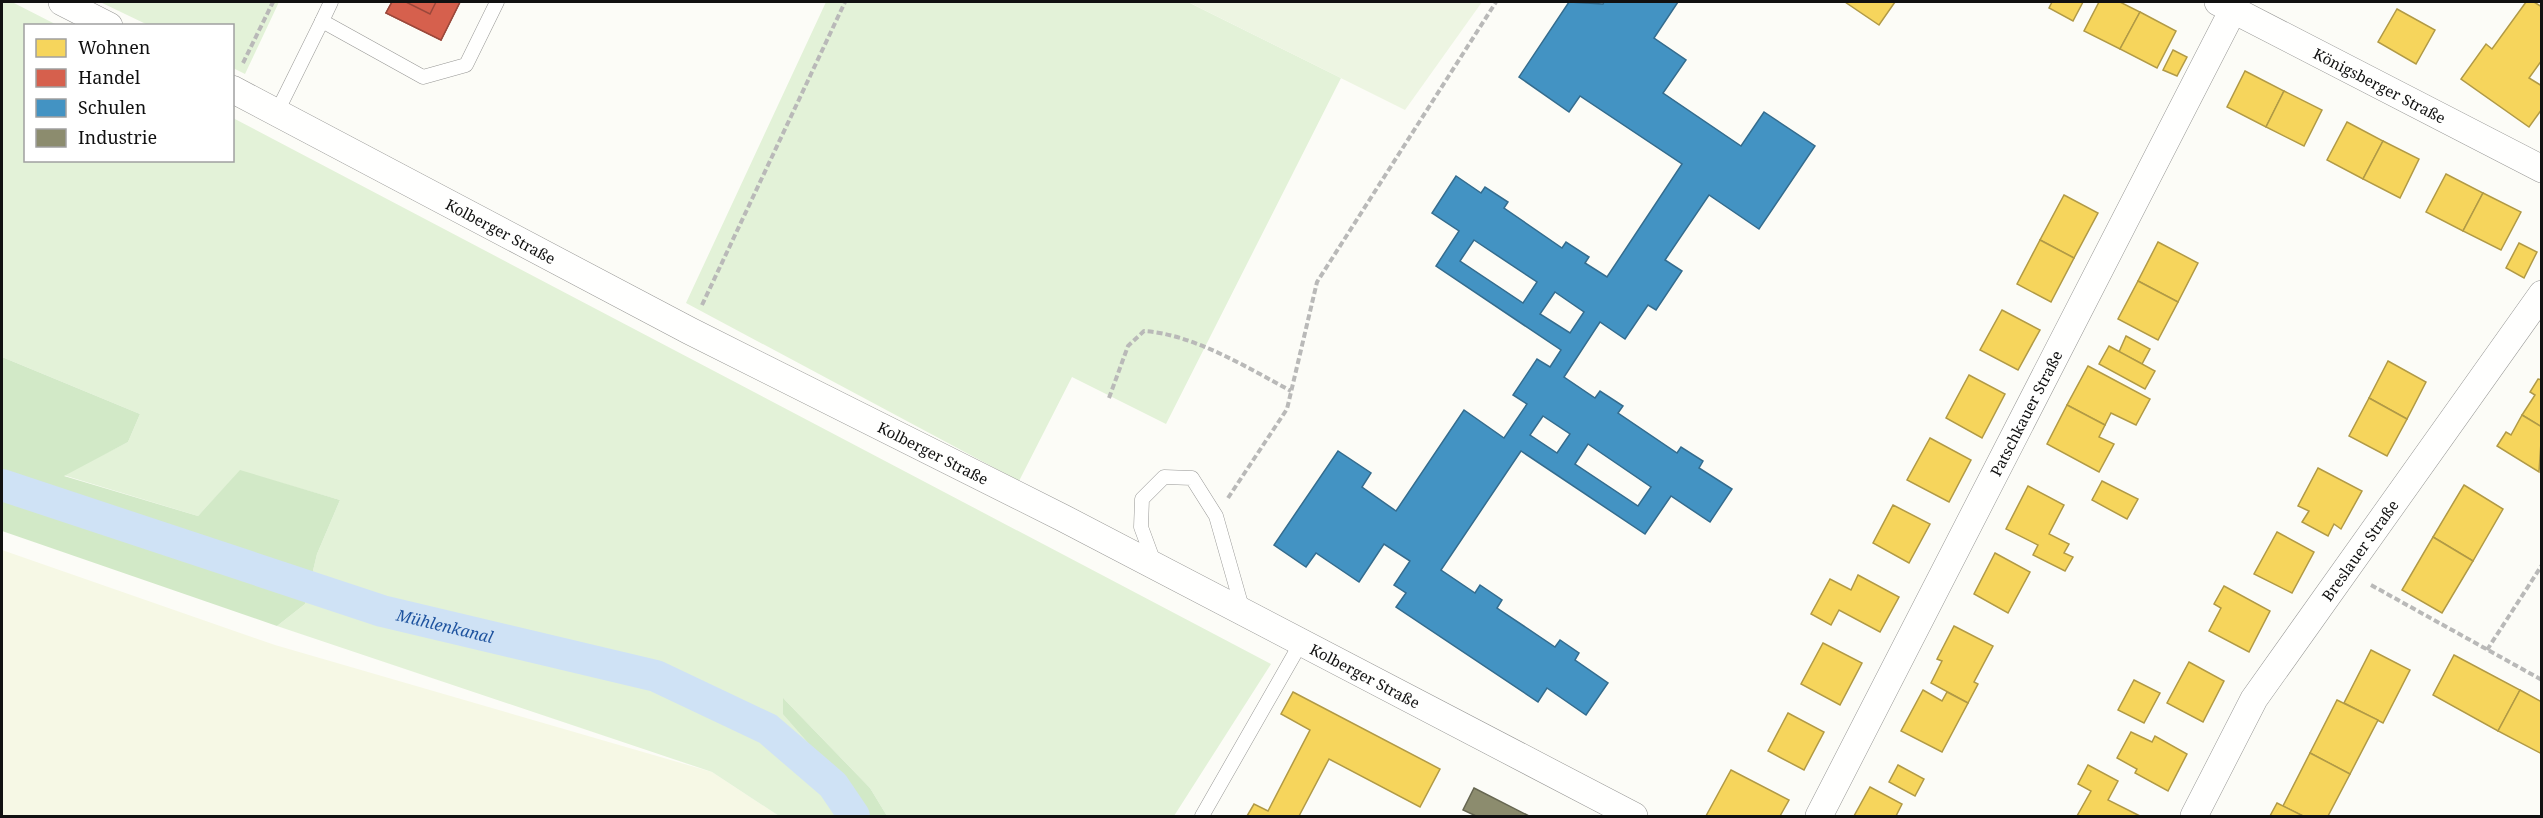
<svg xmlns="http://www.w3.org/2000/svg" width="2543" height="818" font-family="'Noto Serif',serif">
<rect width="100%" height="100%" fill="#fcfcf7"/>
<!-- farmland -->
<polygon fill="#f6f8e5" points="2,550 275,645 712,772 779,816 2,816"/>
<!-- green -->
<g fill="#e3f2d8">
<polygon points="2,2 12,2 57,25 26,26 26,160 232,160 233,118 1271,664 1174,816 887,816 870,788 783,698 868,816 779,816 712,772 277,626 305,604 317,554 340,500 240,471 198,516 63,475 128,442 140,414 2,357"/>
<polygon points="100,2 279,2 245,74 233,68 232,26 148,25"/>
<polygon points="826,2 1188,2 1341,78 1166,424 1072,377 1019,481 686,303"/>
</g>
<!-- forest -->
<g fill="#d2e9c7">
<polygon points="2,357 140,414 128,442 64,476 198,516 240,470 340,500 317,554 305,604 277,626 2,531"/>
<polygon points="783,698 870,788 887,816 868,816 859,801 783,714"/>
</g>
<!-- pitch -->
<polygon fill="#edf5e2" points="1188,2 1482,2 1405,110"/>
<!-- homes -->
<g fill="#f6d55c" stroke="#b19a46" stroke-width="1.5">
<polygon points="1845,2 1895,2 1879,25"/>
<polygon points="2052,2 2083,2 2073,21 2049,8"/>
<polygon points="2099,2 2120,2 2140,12 2120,49 2084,31"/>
<polygon points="2526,2 2534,2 2542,7 2542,60 2529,78 2542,86 2542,109 2529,127 2461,79 2486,44 2492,49"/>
<polygon points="2397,9 2435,30 2416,64 2378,42"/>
<polygon points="2140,12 2176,31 2157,68 2120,49"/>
<polygon points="2173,50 2187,57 2177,76 2163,70"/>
<polygon points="2245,71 2284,91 2266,127 2227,107"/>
<polygon points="2284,91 2322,110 2304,146 2266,127"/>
<polygon points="2347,122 2383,141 2363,179 2327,160"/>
<polygon points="2383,141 2419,159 2400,198 2363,179"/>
<polygon points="2446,174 2483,193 2463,231 2426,212"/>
<polygon points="2483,193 2521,212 2501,250 2463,231"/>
<polygon points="2064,195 2098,213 2074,258 2040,240"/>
<polygon points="2040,240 2074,258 2051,302 2017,284"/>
<polygon points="2158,242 2198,263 2178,302 2138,281"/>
<polygon points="2519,243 2537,252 2524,278 2506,268"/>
<polygon points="2138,281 2178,302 2158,340 2118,319"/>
<polygon points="2002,310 2040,330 2018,370 1980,350"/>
<polygon points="2126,336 2150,349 2142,364 2119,352"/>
<polygon points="2109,346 2155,371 2145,389 2099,364"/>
<polygon points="2388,361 2426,382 2407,419 2369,398"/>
<polygon points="2088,366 2150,399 2136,425 2111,413 2105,425 2067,405"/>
<polygon points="1969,375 2005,394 1982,438 1946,418"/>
<polygon points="2538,379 2542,380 2542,427 2522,415 2535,395 2530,392"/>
<polygon points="2369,398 2407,419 2387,456 2349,436"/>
<polygon points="2067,405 2105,425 2099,437 2114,444 2099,472 2047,444"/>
<polygon points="2522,415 2542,427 2539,472 2497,446 2506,432 2511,435"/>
<polygon points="1930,438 1971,460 1949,502 1907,480"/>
<polygon points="2318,468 2362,491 2341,529 2334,524 2328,536 2302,522 2309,511 2298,506"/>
<polygon points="2102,481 2138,499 2127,519 2092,500"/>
<polygon points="2464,485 2503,509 2473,561 2433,537"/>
<polygon points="2028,486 2064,505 2049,534 2069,544 2064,553 2073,557 2065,571 2033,555 2038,545 2006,529"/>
<polygon points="1893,505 1930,524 1909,563 1873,543"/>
<polygon points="2277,532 2314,552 2292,593 2254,574"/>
<polygon points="2433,537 2473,561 2442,613 2402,590"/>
<polygon points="1995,553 2030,572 2008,613 1974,594"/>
<polygon points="1858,575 1899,597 1880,632 1839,610 1831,625 1811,614 1830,579 1851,590"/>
<polygon points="2224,586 2270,611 2249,652 2209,631 2221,608 2214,604"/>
<polygon points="1954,626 1993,646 1974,682 1978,684 1968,703 1931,683 1942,661 1937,659"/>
<polygon points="1823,643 1862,663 1840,705 1801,684"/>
<polygon points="2371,650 2410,670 2383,723 2344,703"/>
<polygon points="2454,655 2520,690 2498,731 2433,695"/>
<polygon points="2189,662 2224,681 2203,722 2167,703"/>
<polygon points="2134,680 2160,693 2144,723 2118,710"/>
<polygon points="1923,690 1942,701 1947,692 1968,703 1942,752 1901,731"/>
<polygon points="2520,690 2542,702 2542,754 2498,731"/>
<polygon points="1293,692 1440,769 1420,807 1329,759 1299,816 1247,816 1254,804 1268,811 1310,730 1281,714"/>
<polygon points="2337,700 2378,720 2350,774 2310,753"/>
<polygon points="1788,713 1824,732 1804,770 1768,751"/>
<polygon points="2131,732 2152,742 2155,736 2187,754 2168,791 2135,773 2137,769 2117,758"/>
<polygon points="2310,753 2350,774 2328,816 2303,816 2283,806"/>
<polygon points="1898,765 1924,779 1915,796 1889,782"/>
<polygon points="2088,765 2118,781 2108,800 2140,816 2077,816 2091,791 2078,784"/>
<polygon points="1731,770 1789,800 1780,816 1706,816"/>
<polygon points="1870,787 1902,804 1896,816 1854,816"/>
<polygon points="2277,803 2303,816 2270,816"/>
</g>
<!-- shops -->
<g fill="#d6604d" stroke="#9b483b" stroke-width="1.5">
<polygon points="392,2 460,2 441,40 386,13"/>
<polygon points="392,2 406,2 430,14 436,2 460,2 441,40 386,13"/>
</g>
<!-- schools -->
<path fill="#4393c3" stroke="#346c8e" stroke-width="1.5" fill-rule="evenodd" d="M 1569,2 L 1603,4 L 1604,2 L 1678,2 L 1654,38 L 1686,60 L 1663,93 L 1741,146 L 1764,112 L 1815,146 L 1759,229 L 1709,195 L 1665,260 L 1682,271 L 1656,310 L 1648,305 L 1625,339 L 1600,322 L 1564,377 L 1595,398 L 1600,391 L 1623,406 L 1618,413 L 1677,453 L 1681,447 L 1703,461 L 1699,468 L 1732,489 L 1710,522 L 1671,496 L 1645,534 L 1521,451 L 1441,570 L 1475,593 L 1480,585 L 1502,600 L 1497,608 L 1555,647 L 1560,640 L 1579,653 L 1575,660 L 1608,683 L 1586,715 L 1547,688 L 1538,702 L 1396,607 L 1406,593 L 1394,585 L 1410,561 L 1384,544 L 1359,582 L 1316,553 L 1306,567 L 1274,545 L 1338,451 L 1371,473 L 1362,487 L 1396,511 L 1464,410 L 1504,438 L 1527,404 L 1513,395 L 1537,359 L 1550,367 L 1561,350 L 1436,266 L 1459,231 L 1432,213 L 1456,176 L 1481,193 L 1485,187 L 1508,202 L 1504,208 L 1562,248 L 1566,242 L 1589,257 L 1585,263 L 1607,277 L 1682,164 L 1580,96 L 1569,112 L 1519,77 ZM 1474,240 L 1537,282 L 1523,303 L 1460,261 ZM 1555,292 L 1584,312 L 1570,333 L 1540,314 ZM 1543,416 L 1570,434 L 1557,453 L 1530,435 ZM 1588,444 L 1651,487 L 1638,506 L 1575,464 Z"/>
<!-- industry -->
<polygon fill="#8c8c6e" stroke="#676752" stroke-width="1.5" points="1474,788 1529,816 1476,816 1463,810"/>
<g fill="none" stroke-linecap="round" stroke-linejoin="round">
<!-- canal -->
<path stroke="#cfe2f5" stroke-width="32" id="s1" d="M 2,485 L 382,611 L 656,676 L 768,729 L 833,785 L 854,816"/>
<defs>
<g id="lane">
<polyline points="322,21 331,2"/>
<polyline points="277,112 322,21 423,77 466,65 497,2"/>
<polyline points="1155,565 1141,527 1142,499 1164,477 1192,478 1216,516 1243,611"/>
<polyline points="1202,816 1302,641"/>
</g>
<g id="street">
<polyline points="62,2 109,26"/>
<path id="s2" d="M 2218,2 L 2542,169"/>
<path id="s3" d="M 232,89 L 690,331 L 1063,518 L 1634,816"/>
<path id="s4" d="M 1819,816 L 2233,10"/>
<path id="s5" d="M 2194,816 L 2254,699 L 2542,294"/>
</g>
</defs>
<!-- lane casing -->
<use href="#lane" stroke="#979795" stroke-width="15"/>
<!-- street casing -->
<use href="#street" stroke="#979795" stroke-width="28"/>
<!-- path -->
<g stroke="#b9b9b8" stroke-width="4" stroke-dasharray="6 3" stroke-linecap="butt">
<polyline points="243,63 273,2"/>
<polyline points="702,305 845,2"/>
<path d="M 1109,398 L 1128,346 L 1144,331 C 1193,334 1248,368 1291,391"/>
<polyline points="1228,498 1287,409 1317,282 1496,2"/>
<polyline points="2371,585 2542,680"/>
<polyline points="2487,650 2542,565"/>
</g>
<!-- lane -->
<use href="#lane" stroke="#fffffe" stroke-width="14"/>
<!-- street -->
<use href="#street" stroke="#fffffe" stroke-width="27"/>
</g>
<g text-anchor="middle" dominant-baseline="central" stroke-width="6" stroke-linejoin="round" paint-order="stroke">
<!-- street labels -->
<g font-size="15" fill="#111" stroke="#fff">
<text stroke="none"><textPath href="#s2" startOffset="182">Königsberger Straße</textPath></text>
<text stroke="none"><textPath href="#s3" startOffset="304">Kolberger Straße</textPath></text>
<text stroke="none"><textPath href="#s4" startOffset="453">Patschkauer Straße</textPath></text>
<text stroke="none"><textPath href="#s3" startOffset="790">Kolberger Straße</textPath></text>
<text stroke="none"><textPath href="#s5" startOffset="314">Breslauer Straße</textPath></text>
<text stroke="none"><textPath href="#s3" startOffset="1276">Kolberger Straße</textPath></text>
</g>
<!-- water labels -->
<g font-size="16" font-style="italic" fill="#1e539f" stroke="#fff">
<text stroke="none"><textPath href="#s1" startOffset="465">Mühlenkanal</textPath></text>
</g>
</g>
<!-- border -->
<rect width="2543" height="818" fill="none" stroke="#111111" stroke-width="6"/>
<!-- legend -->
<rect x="24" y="24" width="210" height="138" fill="#ffffff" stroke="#a0a0a0" stroke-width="1.5"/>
<rect x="36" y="39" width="30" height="18" fill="#f6d55c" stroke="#a0a0a0" stroke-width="1.5"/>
<text x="78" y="54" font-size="18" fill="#111111">Wohnen</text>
<rect x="36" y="69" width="30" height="18" fill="#d6604d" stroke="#a0a0a0" stroke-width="1.5"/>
<text x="78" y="84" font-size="18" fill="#111111">Handel</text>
<rect x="36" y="99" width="30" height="18" fill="#4393c3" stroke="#a0a0a0" stroke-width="1.5"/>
<text x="78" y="114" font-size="18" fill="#111111">Schulen</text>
<rect x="36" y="129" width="30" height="18" fill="#8c8c6e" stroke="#a0a0a0" stroke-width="1.5"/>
<text x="78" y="144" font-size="18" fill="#111111">Industrie</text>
</svg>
